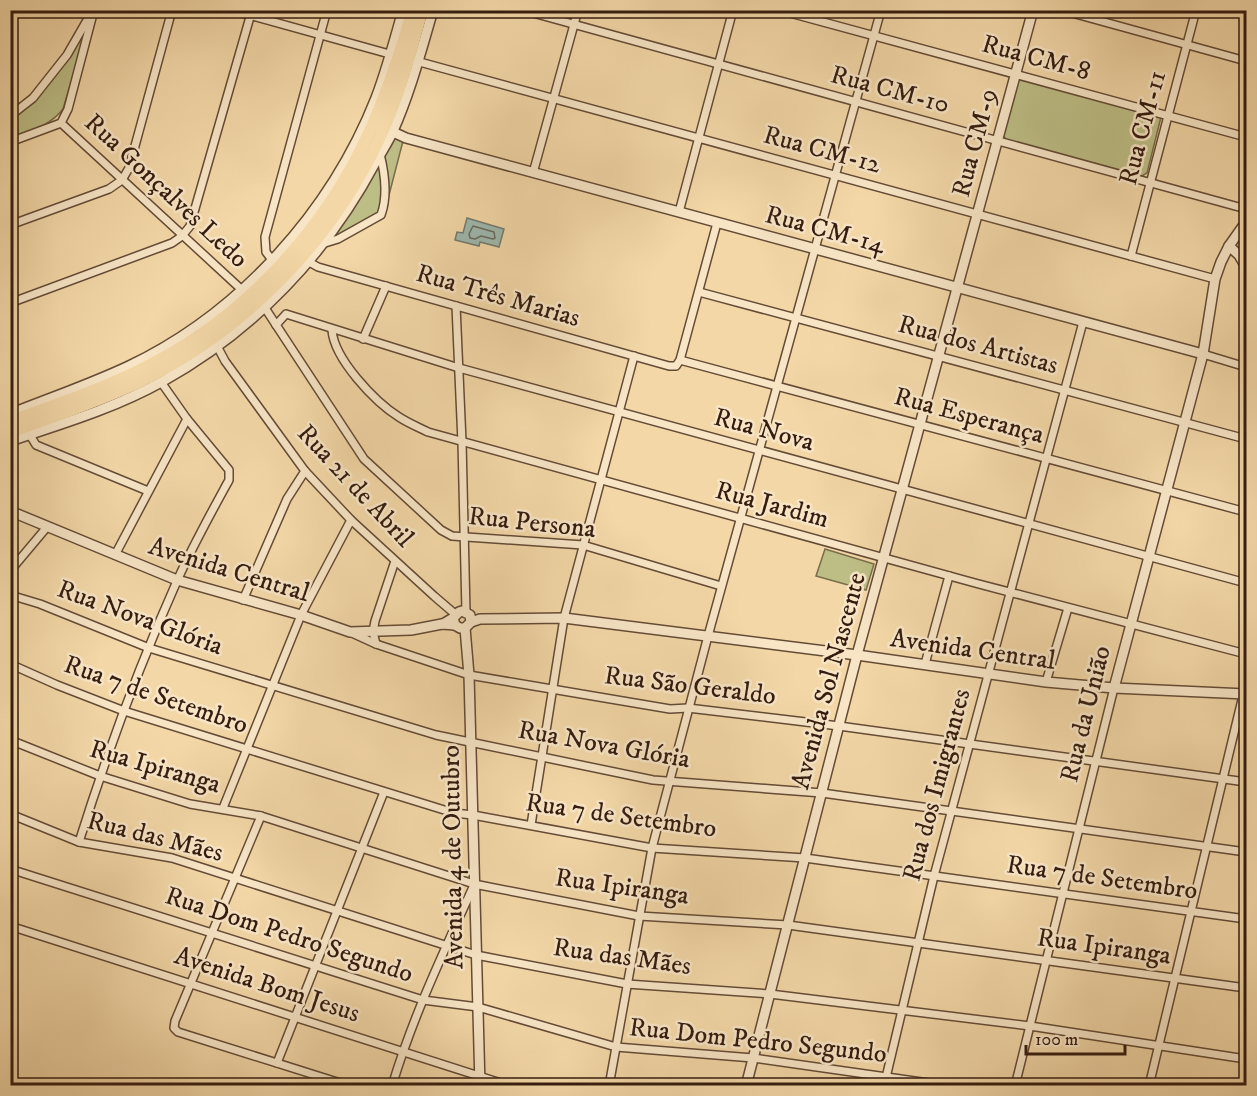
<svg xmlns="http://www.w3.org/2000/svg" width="1257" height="1096" font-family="'IM FELL DW Pica',serif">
<rect width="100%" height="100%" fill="#f3d7a7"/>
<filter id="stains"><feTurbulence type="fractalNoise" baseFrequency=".00333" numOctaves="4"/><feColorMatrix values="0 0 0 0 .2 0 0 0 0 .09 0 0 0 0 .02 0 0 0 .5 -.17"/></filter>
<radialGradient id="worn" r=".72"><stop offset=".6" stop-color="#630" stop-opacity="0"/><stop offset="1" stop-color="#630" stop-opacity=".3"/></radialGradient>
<!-- green -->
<g fill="#bdbe86" stroke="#796d4b" stroke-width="1.5">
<path d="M 86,32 L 63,109 C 50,126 30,131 11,138 L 11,119 L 63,63 Z"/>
<polygon points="1021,79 1161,117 1147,173 1142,176 1006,140 1003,134 1018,80"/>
<polygon points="393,132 403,141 388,199 381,215 325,243"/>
<polygon points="825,549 874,564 866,590 816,576"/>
</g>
<!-- water -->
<polygon fill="#9db8ae" stroke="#737a6f" stroke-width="1.5" points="467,218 504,229 499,247 480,242 479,246 455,240 457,232 463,233"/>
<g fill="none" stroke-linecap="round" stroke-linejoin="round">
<!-- shore -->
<polygon stroke="#696a5f" stroke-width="1.5" points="473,226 494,232 495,238 493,239 481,236 475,239 470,238 469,234"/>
<defs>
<g id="minor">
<polyline points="231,10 393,55"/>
<polyline points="522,10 1246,209"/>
<polyline points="779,10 1246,137"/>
<polyline points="1061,10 1246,61"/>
<polyline points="416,61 1215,279"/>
<polyline points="10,116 33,98 67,55 90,15"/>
<polyline points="61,123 242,290"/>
<polyline points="10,142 61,123 68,109 94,10"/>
<polyline points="533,173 578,10"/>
<polyline points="679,212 733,10"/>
<polyline points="10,225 109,189 122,180 129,168 172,10"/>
<path d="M 325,243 L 338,239 L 381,215 C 388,196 385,174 380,154"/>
<polyline points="1131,256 1196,10"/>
<polyline points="272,260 266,252 265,237 327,10"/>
<polyline points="309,262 318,267 669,366 676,366 680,360 717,223"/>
<polyline points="699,292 1246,439"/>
<polyline points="10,303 172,243 182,236 190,226 252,10"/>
<polyline points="456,306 462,442 466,612"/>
<polyline points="265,308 364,459 441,530 452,536 583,545 721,586"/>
<polyline points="276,325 286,314 459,368 1246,583"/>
<path d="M 332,330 C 334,359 375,402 399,417 C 408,423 418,427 428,432 L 975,583 L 1246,654"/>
<polyline points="363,339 386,286"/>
<polyline points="217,346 225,361 305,471 351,520 434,596 455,614"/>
<polyline points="1203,354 1246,367"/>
<polyline points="680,360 1246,512"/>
<polyline points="30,435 36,445 148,491"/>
<polyline points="115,555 187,419"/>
<polyline points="10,571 47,527"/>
<polyline points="10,595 40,604 149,648 436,735 653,780 822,793 1246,852"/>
<polyline points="243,600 287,499 305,471"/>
<polyline points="352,633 376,644 469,675 670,709 688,708 839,726 1246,782"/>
<polyline points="376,644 373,632 375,621 395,561"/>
<polyline points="10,664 57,685 124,711 454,813 473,815 652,848 805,858 1246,919"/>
<polyline points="925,664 949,576"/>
<polyline points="1046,682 1068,608"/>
<polyline points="10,740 100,776 190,804 261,816 474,884 639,916 788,925 1246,988"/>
<polyline points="223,808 301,615 351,520"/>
<polyline points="10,814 79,842 172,858 476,955 627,984 770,994 1030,1026 1246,1059"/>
<polyline points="261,816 175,1021 174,1028 178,1032 350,1086"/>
<polyline points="531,825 564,618 634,356"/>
<path d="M 79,842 C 107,753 139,666 177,581 C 192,547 211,513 229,480 L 229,470 L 187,419 L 161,382"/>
<polyline points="10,869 423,1000 478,1007 616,1047 753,1058 950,1086"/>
<polyline points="10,926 510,1086"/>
<polyline points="277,1063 384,792"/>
<path d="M 392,1086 C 413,1016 444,951 474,885"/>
<polyline points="609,1086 652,848 708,636 881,10"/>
<polyline points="884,1086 934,876 1083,322"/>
<polyline points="1015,1086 1114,688"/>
<polyline points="1149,1086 1246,683"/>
</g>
<g id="tertiary">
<polyline points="393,132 406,138 1203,354"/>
<polyline points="1229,246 1239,255 1246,267"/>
<path d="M 10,414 C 50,398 91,384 129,366 C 240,313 331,212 376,98 C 387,69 395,39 403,10"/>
<path d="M 10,441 C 61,424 115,408 163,381 C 254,330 326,255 375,163 C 381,153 388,142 393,131 C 410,93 421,51 433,10"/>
<polyline points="10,511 177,580 301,615 350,632 411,630 442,624 455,625"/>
<polyline points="471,622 480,619 564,618 857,655 1046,682 1114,688 1246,694"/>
<polyline points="443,624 453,618 459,612 462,611 470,615 471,622 465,628 460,628 455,625 453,618"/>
<polyline points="465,628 469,675 480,1086"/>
<polyline points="1114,688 1203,354 1215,279 1221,262 1229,246 1246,222"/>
<polyline points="746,1086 857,655 1033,10"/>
</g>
<g id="trunk">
<path d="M 10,422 C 57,404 105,389 150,365 C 247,315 325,230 370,131 C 388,92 401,51 413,10"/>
<path d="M 10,432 C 54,416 99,401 141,381 C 244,330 330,243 379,139 C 398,98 410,54 422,10"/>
</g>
</defs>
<!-- minor casing -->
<use href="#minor" stroke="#644b36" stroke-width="10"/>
<!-- tertiary casing -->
<use href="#tertiary" stroke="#644b36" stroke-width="12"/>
<!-- trunk casing -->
<use href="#trunk" stroke="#351c10" stroke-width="15"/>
<!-- minor -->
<use href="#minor" stroke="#f7e5c6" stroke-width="7"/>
<!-- tertiary -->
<use href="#tertiary" stroke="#f7e5c6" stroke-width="9"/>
<!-- trunk -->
<use href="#trunk" stroke="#f3d7a7" stroke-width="12"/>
</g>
<g text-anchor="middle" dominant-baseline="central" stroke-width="5" stroke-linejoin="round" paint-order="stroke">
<!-- street labels -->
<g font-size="26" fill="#351c10" stroke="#f7e5c6">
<text transform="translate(1036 58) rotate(15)">Rua CM-8</text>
<text transform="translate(890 90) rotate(15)">Rua CM-10</text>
<text transform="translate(1143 128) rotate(-75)">Rua CM-11</text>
<text transform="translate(975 143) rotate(-75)">Rua CM-9</text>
<text transform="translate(822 150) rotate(15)">Rua CM-12</text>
<text transform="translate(166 191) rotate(43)">Rua Gonçalves Ledo</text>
<text transform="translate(825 230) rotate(15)">Rua CM-14</text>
<text transform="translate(498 296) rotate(16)">Rua Três Marias</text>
<text transform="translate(978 345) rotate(15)">Rua dos Artistas</text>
<text transform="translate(969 416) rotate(15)">Rua Esperança</text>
<text transform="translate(764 430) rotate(15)">Rua Nova</text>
<text transform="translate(355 486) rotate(47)">Rua 21 de Abril</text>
<text transform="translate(772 505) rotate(15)">Rua Jardim</text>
<text transform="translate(532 523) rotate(6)">Rua Persona</text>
<text transform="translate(229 570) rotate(17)">Avenida Central</text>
<text transform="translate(140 618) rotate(20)">Rua Nova Glória</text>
<text transform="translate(973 650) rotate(8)">Avenida Central</text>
<text transform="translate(829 681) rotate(-75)">Avenida Sol Nascente</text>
<text transform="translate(690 686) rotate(7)">Rua São Geraldo</text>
<text transform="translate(156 695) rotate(19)">Rua 7 de Setembro</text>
<text transform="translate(1086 714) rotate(-76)">Rua da União</text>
<text transform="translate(604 745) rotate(10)">Rua Nova Glória</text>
<text transform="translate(155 767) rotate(16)">Rua Ipiranga</text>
<text transform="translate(937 785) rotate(-75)">Rua dos Imigrantes</text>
<text transform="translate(621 816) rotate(8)">Rua 7 de Setembro</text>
<text transform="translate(155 837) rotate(14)">Rua das Mães</text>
<text transform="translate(453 857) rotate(-91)">Avenida 4 de Outubro</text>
<text transform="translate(1102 878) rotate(8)">Rua 7 de Setembro</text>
<text transform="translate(622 887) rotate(8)">Rua Ipiranga</text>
<text transform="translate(289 935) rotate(18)">Rua Dom Pedro Segundo</text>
<text transform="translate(1104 947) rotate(8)">Rua Ipiranga</text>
<text transform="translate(622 957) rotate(8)">Rua das Mães</text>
<text transform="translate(267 985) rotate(18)">Avenida Bom Jesus</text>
<text transform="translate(758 1041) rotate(6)">Rua Dom Pedro Segundo</text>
</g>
</g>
<!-- margin -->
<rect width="1257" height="1096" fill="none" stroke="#f3d7a7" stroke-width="36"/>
<rect x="12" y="12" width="1233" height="1072" fill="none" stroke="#351c10" stroke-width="3"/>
<rect x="18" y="18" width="1221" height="1060" fill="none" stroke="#351c10" stroke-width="1.5"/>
<!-- scale -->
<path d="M1026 1045v9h99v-9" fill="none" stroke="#351c10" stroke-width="3"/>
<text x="1035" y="1045" font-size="18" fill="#351c10" stroke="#f7e5c6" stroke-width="4.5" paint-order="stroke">100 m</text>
<rect width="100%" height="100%" filter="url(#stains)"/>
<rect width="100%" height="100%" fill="url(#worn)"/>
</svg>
